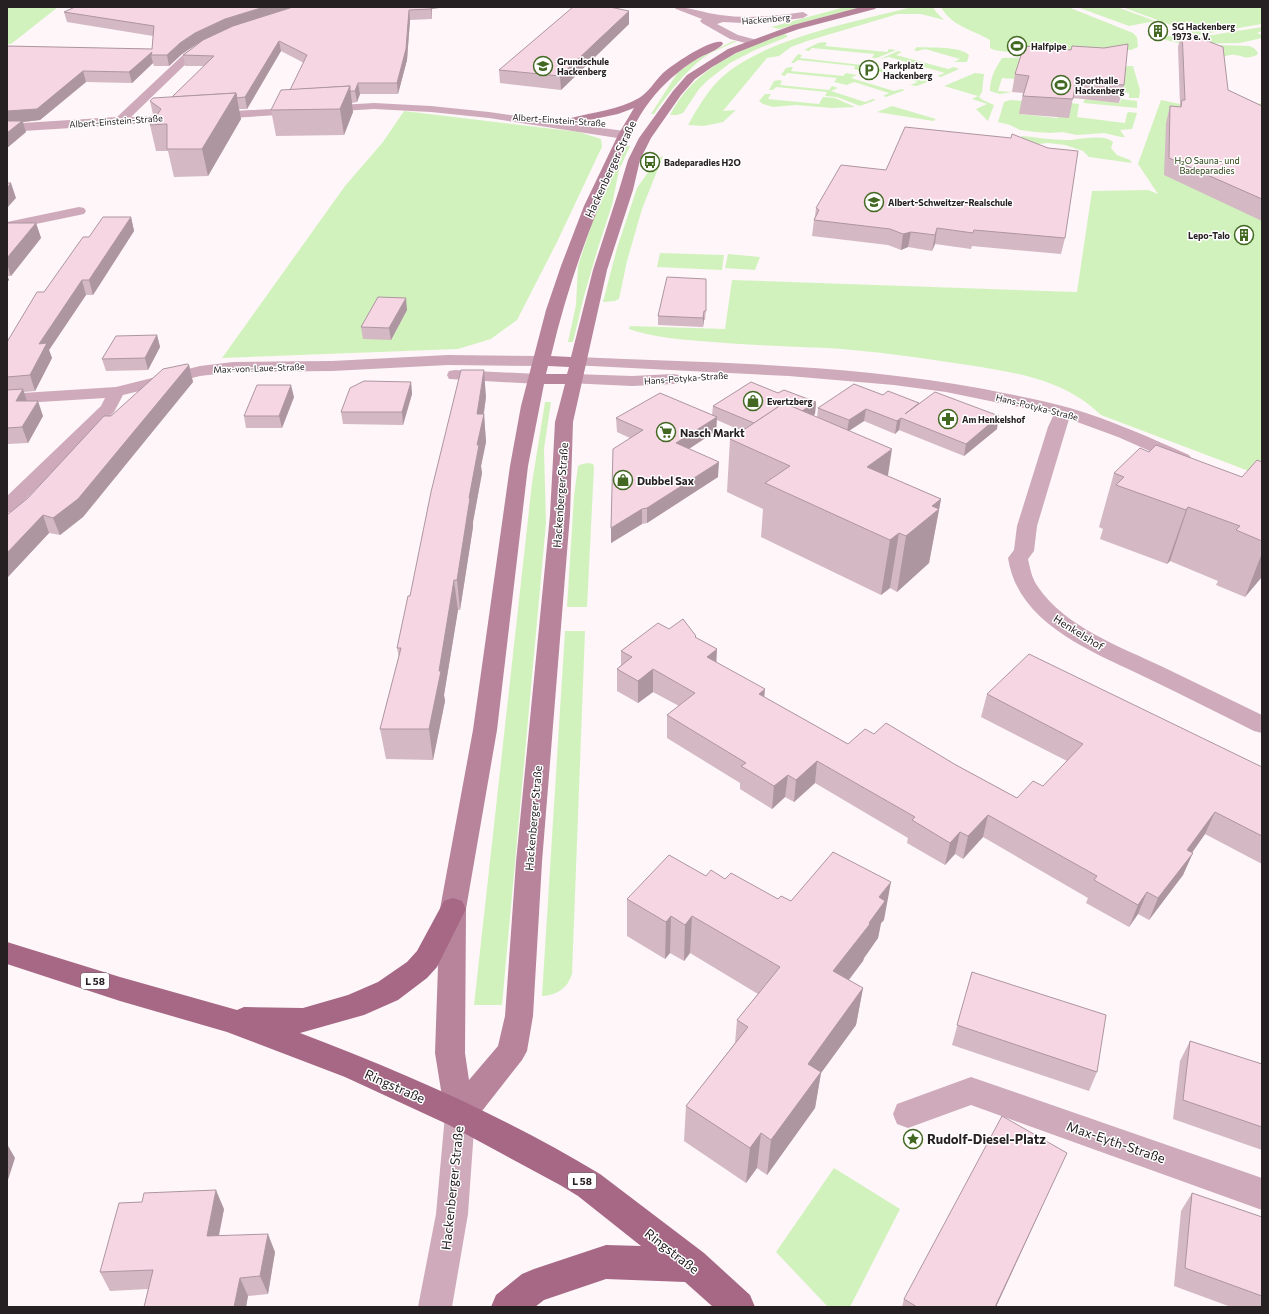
<svg xmlns="http://www.w3.org/2000/svg" width="1269" height="1314" font-family="Commissioner,sans-serif">
<rect width="100%" height="100%" fill="#fef6f9"/>
<!-- green -->
<g fill="#d2f2bd">
<polygon points="7,7 58,7 11,44 7,44"/>
<polygon points="845,7 861,7 779,29 771,27"/>
<path d="M 912,7 L 933,7 L 936,12 L 944,20 L 921,14 L 898,14 L 807,41 L 791,47 L 779,56 L 767,58 L 723,111 L 736,110 L 723,122 L 704,126 L 688,125 C 697,109 706,93 719,80 C 758,40 858,21 912,7 Z"/>
<path d="M 941,7 L 1068,7 L 1133,33 L 1137,37 L 1138,47 L 1131,50 L 1120,49 C 1099,50 1002,57 990,48 L 990,40 C 973,30 951,26 941,7 Z"/>
<polygon points="1077,7 1117,7 1155,21 1129,26"/>
<polygon points="1122,7 1262,7 1262,24 1198,35"/>
<polygon points="1262,27 1262,31 1257,33 1262,35 1262,38 1240,43 1182,44 1158,38 1187,33 1200,37"/>
<path d="M 783,34 L 787,35 L 787,37 L 755,50 L 730,63 L 708,80 L 699,89 L 683,113 L 677,115 L 670,115 C 693,70 738,50 783,34 Z"/>
<path d="M 733,41 L 737,41 C 727,46 715,50 706,56 C 687,69 667,95 654,114 L 651,114 L 678,72 L 695,60 Z"/>
<polygon points="825,42 827,43 825,46 887,52 889,49 896,50 877,58 872,58 874,54 812,48 809,51 804,50 818,43"/>
<path d="M 1219,45 L 1249,46 L 1254,48 L 1258,53 L 1257,55 C 1243,60 1246,56 1235,55 C 1228,54 1223,58 1216,59 L 1198,46 Z"/>
<path d="M 917,47 C 929,48 960,46 969,55 L 967,62 L 954,62 L 960,59 L 925,49 L 917,51 L 914,50 Z"/>
<polygon points="898,51 902,52 896,55 948,69 954,67 959,69 941,77 937,76 945,73 889,57 880,59"/>
<polygon points="798,54 802,55 800,58 862,65 865,61 878,63 872,66 922,81 929,78 932,80 917,86 910,85 918,82 869,69 863,71 854,69 855,66 798,60 794,63 791,63"/>
<path d="M 1035,57 L 1016,79 L 1002,78 L 998,91 L 1012,92 L 1000,94 L 990,91 C 990,78 995,69 1002,58 Z"/>
<polygon points="1129,66 1133,66 1140,90 1139,98 1129,98 1129,93 1121,92 1099,70"/>
<polygon points="791,67 793,67 791,71 843,76 846,73 857,75 851,78 894,91 902,89 905,90 886,97 883,96 889,93 854,82 847,85 834,82 837,78 787,73 785,76 781,75 786,68"/>
<polygon points="975,73 984,74 982,92 979,97 983,100 994,105 988,121 976,109 987,104 972,99 978,96 944,86"/>
<polygon points="779,80 782,81 780,85 829,90 832,86 838,88 831,91 865,102 873,99 876,100 860,106 837,97 825,96 827,92 776,87 773,90 769,90 774,81"/>
<polygon points="765,94 771,94 768,99 819,104 823,97 835,98 855,107 832,108 796,105 773,107 763,104 759,101"/>
<polygon points="1085,99 1120,103 1121,99 1137,101 1137,108 1083,103"/>
<polygon points="1010,100 1023,101 1020,114 1057,118 1071,103 1079,104 1077,117 1125,123 1127,113 1129,112 1137,113 1132,129 1120,130 1125,137 1121,137 1104,133 1077,135 1062,132 1051,133 1035,132 1020,130 1010,125 998,122 1004,102"/>
<path d="M 1161,100 L 1219,112 L 1262,103 L 1262,476 L 1101,415 C 1063,379 1018,373 968,365 C 921,358 874,351 827,348 C 785,346 743,345 700,341 C 676,339 652,337 629,329 L 630,326 L 725,329 L 732,280 L 1077,292 L 1092,191 L 1148,190 L 1158,194 L 1138,164 Z"/>
<polygon points="892,106 936,119 933,121 877,112"/>
<polygon points="404,111 579,132 601,139 602,147 599,153 557,242 517,320 491,339 458,349 222,358 345,186 383,142"/>
<path d="M 1022,136 C 1036,137 1051,140 1066,140 C 1078,140 1104,133 1113,142 L 1111,148 L 1117,155 L 1130,160 L 1132,163 L 1089,157 L 1083,151 L 1065,145 L 1048,143 L 1029,145 L 1019,139 Z"/>
<polygon points="626,146 630,146 619,170 612,205 598,248 584,296 573,342 568,342 576,305 578,266 593,220"/>
<polygon points="662,156 663,156 642,209 627,261 619,299 615,301 603,302 617,248 637,188 654,164"/>
<polygon points="660,253 724,255 722,270 657,267"/>
<polygon points="728,254 760,257 755,270 725,268"/>
<polygon points="545,402 551,402 544,449 546,523 502,1005 474,1005 532,483"/>
<polygon points="588,463 593,464 594,467 587,607 567,607 574,496 578,466 582,464"/>
<path d="M 565,631 L 585,631 L 572,974 C 567,989 557,995 542,996 Z"/>
<polygon points="834,1168 900,1209 850,1307 828,1307 776,1252"/>
</g>
<g fill="none" stroke-linecap="round" stroke-linejoin="round">
<!-- street -->
<g fill="#ceaaba" fill-rule="evenodd">
<path d="M 674,7 C 690,7 704,13 720,15 C 748,19 775,16 803,12 L 808,15 L 803,18 L 778,21 L 743,23 L 723,22 L 717,24 L 738,35 L 757,40 L 758,42 L 757,44 L 753,45 L 730,39 L 702,23 L 700,21 L 702,19 L 676,9 Z"/>
<polygon points="208,40 213,43 212,45 191,59 131,117 374,103 431,106 489,112 624,131 628,132 630,135 628,138 624,139 489,118 431,112 374,109 7,132 7,124 117,117 183,55"/>
<polygon points="79,207 84,208 86,211 84,214 7,230 7,222"/>
<polygon points="448,355 542,356 548,358 550,361 548,364 542,366 448,365 332,371 233,372 200,376 123,395 114,412 14,511 7,513 7,496 101,406 105,398 7,404 7,394 116,387 200,366 233,362 332,361"/>
<path d="M 578,357 C 714,363 850,364 984,389 C 1013,395 1042,400 1070,408 C 1111,420 1151,438 1189,455 L 1192,459 L 1189,463 L 1183,464 L 1177,463 L 1118,437 L 1069,419 L 1037,526 L 1034,551 L 1028,559 C 1030,568 1032,579 1038,587 C 1065,627 1121,647 1163,667 C 1196,683 1229,699 1262,715 L 1262,733 L 1254,731 C 1218,713 1183,695 1147,678 C 1094,652 1018,625 1008,558 L 1014,550 L 1017,526 L 1048,427 L 1054,414 L 946,392 L 894,385 L 789,376 L 572,365 L 570,362 L 572,359 Z"/>
<polygon points="455,370 538,374 544,375 546,379 544,383 538,384 449,379 447,375 449,371"/>
<polygon points="574,374 632,376 673,374 679,375 681,379 679,383 673,384 632,386 568,383 566,379 568,375"/>
<polygon points="971,1077 1262,1178 1262,1210 971,1105 908,1128 897,1124 893,1114 897,1104"/>
<polygon points="460,1101 471,1105 475,1115 468,1214 452,1307 418,1307 436,1214 445,1115 449,1105"/>
</g>
<!-- secondary -->
<path fill="#b7849b" fill-rule="evenodd" d="M 861,7 L 877,7 L 875,9 L 799,29 L 773,38 L 736,53 L 712,67 L 695,79 L 681,95 L 651,138 L 640,160 L 633,190 L 607,270 L 573,422 L 570,515 L 542,862 L 533,1016 L 527,1051 L 522,1060 L 471,1125 L 460,1129 L 449,1125 L 445,1115 L 435,1053 L 440,909 L 473,730 L 510,466 L 521,406 L 546,310 L 561,266 L 584,206 L 618,135 L 634,108 L 618,114 L 575,123 L 571,122 L 569,120 L 571,118 C 593,112 619,110 639,98 C 648,93 655,81 663,73 C 672,65 710,39 722,42 L 723,44 C 717,51 705,54 697,59 C 679,70 663,84 650,101 C 636,118 627,142 618,162 C 589,226 567,288 551,356 L 571,357 L 593,270 L 619,190 L 628,160 L 639,138 L 673,91 L 687,75 L 728,49 L 793,25 ZM 548,366 L 569,367 L 567,374 L 546,374 ZM 544,384 L 565,384 L 555,422 L 550,515 L 516,862 L 505,1016 L 498,1046 L 469,1080 L 465,1053 L 466,909 L 497,730 L 528,466 Z"/>
<!-- primary -->
<path fill="#a66885" fill-rule="evenodd" d="M 453,898 L 462,901 L 466,909 L 437,967 L 427,978 L 398,1000 L 364,1015 L 300,1033 C 403,1072 506,1117 600,1174 L 704,1253 L 750,1295 L 755,1307 L 713,1307 L 685,1282 L 606,1279 L 544,1300 L 535,1307 L 491,1307 L 496,1295 L 522,1274 L 534,1269 L 606,1245 L 641,1246 L 578,1196 L 560,1185 L 449,1125 L 345,1077 L 227,1032 L 120,1001 L 7,964 L 7,942 L 120,977 L 237,1010 L 244,1007 L 303,1008 L 348,995 L 378,982 L 407,962 L 417,951 L 444,901 Z"/>
</g>
<!-- wall -->
<g fill="#d4b8c4">
<polygon points="432,9 432,19 410,20 407,60 398,94 360,94 357,102 352,103 353,112 344,135 276,136 271,110 290,90 304,63 281,51 247,109 239,109 241,119 208,176 174,177 168,151 156,151 150,125 154,119 150,101 172,97 204,66 185,66 183,55 200,42 182,54 169,66 154,66 153,63 132,83 86,82 40,120 23,122 26,132 7,148 7,46 152,49 153,36 67,22 64,12"/>
<polygon points="629,24 561,90 500,83 499,70"/>
<polygon points="1182,31 1228,90 1262,106 1262,221 1164,175 1166,123 1170,106 1180,107 1180,104 1178,47"/>
<polygon points="1015,74 1124,85 1119,103 1073,98 1069,118 1019,114 1023,93 1012,92"/>
<polygon points="816,208 1065,238 1061,254 972,246 971,249 935,244 932,251 908,247 901,250 888,245 812,236 814,220 815,216"/>
<polygon points="131,217 134,231 93,295 86,295 49,350 52,358 35,391 24,392 27,401 43,416 28,443 7,444 7,342 44,292 89,237"/>
<polygon points="7,223 36,223 41,238 11,276 7,276 9,280 7,282"/>
<polygon points="407,310 391,340 363,339 361,327"/>
<polygon points="706,311 705,320 704,320 703,327 658,325 658,316"/>
<polygon points="157,335 160,347 148,370 106,371 102,359"/>
<polygon points="189,365 193,382 83,517 60,535 49,533 7,578 7,515 28,498 111,416"/>
<polygon points="411,382 412,394 403,425 343,424 341,412"/>
<polygon points="778,393 816,402 815,414 812,416 817,418 818,408 883,395 919,404 997,429 964,456 899,430 895,434 864,421 849,431 888,476 941,499 929,563 897,592 890,588 881,595 761,537 763,509 727,492 730,439 742,431 717,420 716,431 689,449 718,477 647,523 642,524 611,543 630,438 617,432 616,418 712,415 713,406"/>
<polygon points="294,397 282,428 246,428 244,416"/>
<polygon points="486,397 484,414 486,442 481,466 482,473 473,522 473,527 460,610 458,610 444,695 445,701 433,760 386,759 380,729 399,657 397,648 410,596"/>
<polygon points="1149,452 1242,477 1262,462 1262,579 1261,578 1245,597 1216,585 1218,581 1170,561 1167,564 1100,539 1103,529 1099,527 1114,473"/>
<polygon points="669,629 696,636 696,638 716,662 764,697 848,744 874,734 956,765 1017,798 1043,786 1067,761 981,717 987,694 1262,767 1262,864 1205,834 1192,852 1183,875 1149,920 1138,914 1129,927 1086,903 1088,898 983,837 963,859 955,854 945,865 907,843 908,838 815,783 794,802 785,797 772,809 740,789 740,783 667,738 667,715 679,706 653,692 638,703 617,691 617,669 621,665 621,651"/>
<polygon points="706,876 725,879 778,899 884,920 881,923 878,938 864,958 863,961 849,980 863,988 856,1025 821,1073 815,1108 767,1175 757,1168 746,1183 684,1141 686,1106 735,1043 737,1020 758,994 690,953 684,961 670,953 665,959 627,936 627,899"/>
<polygon points="972,972 1097,1072 1089,1091 952,1045"/>
<polygon points="1190,1041 1262,1064 1262,1150 1173,1119 1180,1061"/>
<polygon points="1067,1153 1058,1172 996,1307 902,1307 904,1299"/>
<polygon points="1192,1193 1262,1217 1262,1307 1231,1307 1174,1286 1181,1211"/>
<polygon points="224,1209 219,1236 275,1252 268,1294 248,1296 246,1307 144,1307 148,1289 110,1291 100,1272"/>
</g>
<!-- shaded-wall -->
<g fill="#ad96a0">
<polygon points="264,7 297,7 227,30 197,44 182,54 169,66 167,55 180,43 195,33 225,19"/>
<polygon points="431,7 447,7 432,9 432,19"/>
<polygon points="409,10 410,20 407,60 398,94 397,83"/>
<polygon points="629,11 629,24 561,90 560,76"/>
<polygon points="279,41 281,51 247,109 245,97"/>
<polygon points="152,52 151,55 153,63 132,83 129,72"/>
<polygon points="83,71 86,82 40,120 23,122 26,132 7,148 7,111"/>
<polygon points="358,83 360,94 357,102 355,91"/>
<polygon points="350,86 353,112 344,135 340,109"/>
<polygon points="236,93 241,119 208,176 202,149"/>
<polygon points="11,183 16,198 7,208 7,188"/>
<polygon points="131,217 134,231 93,295 89,280"/>
<polygon points="36,223 41,238 11,276 7,264 7,258"/>
<polygon points="937,228 935,244 932,251 935,235"/>
<polygon points="911,232 908,247 901,250 903,234"/>
<polygon points="7,275 9,280 7,282"/>
<polygon points="82,280 86,295 49,350 52,358 35,391 30,375 39,344"/>
<polygon points="406,298 407,310 391,340 389,328"/>
<polygon points="704,311 704,320 703,327 703,318"/>
<polygon points="157,335 160,347 148,370 145,358"/>
<polygon points="189,365 193,382 83,517 60,535 53,518"/>
<polygon points="484,370 486,397 483,417 484,414 486,442 481,466 482,473 473,522 473,527 460,610 457,580 469,498 477,414"/>
<polygon points="411,382 412,394 403,425 402,412"/>
<polygon points="291,385 294,397 282,428 279,416"/>
<polygon points="23,389 28,404 16,401"/>
<polygon points="38,401 43,416 28,443 22,427"/>
<polygon points="816,402 815,414 771,443 772,430"/>
<polygon points="866,409 864,421 847,432 849,420"/>
<polygon points="999,416 997,429 964,456 966,444"/>
<polygon points="717,417 716,431 675,458 676,443"/>
<polygon points="901,418 899,430 895,434 897,421"/>
<polygon points="892,449 884,502 867,467"/>
<polygon points="719,462 718,477 647,523 647,508"/>
<polygon points="941,499 929,563 897,592 906,536 932,506"/>
<polygon points="1188,507 1170,561 1167,564 1186,510"/>
<polygon points="642,509 642,524 611,543 611,528"/>
<polygon points="43,515 49,533 7,578 7,553"/>
<polygon points="899,533 890,588 881,595 890,540"/>
<polygon points="1262,553 1262,575 1261,578 1245,597"/>
<polygon points="454,580 458,610 444,695 445,701 433,760 429,729"/>
<polygon points="717,649 716,671 707,657"/>
<polygon points="653,669 653,692 638,703 638,681"/>
<polygon points="765,689 763,711 759,694"/>
<polygon points="817,761 815,783 794,802 796,780"/>
<polygon points="788,775 785,797 772,809 774,786"/>
<polygon points="1215,812 1205,834 1187,860 1193,853 1183,875 1149,920 1158,898 1187,850"/>
<polygon points="988,815 983,837 963,859 968,836"/>
<polygon points="960,832 955,854 945,865 950,843"/>
<polygon points="891,882 884,920 881,923 878,938 864,958 863,961 827,1008 833,971 869,923 879,897"/>
<polygon points="1147,892 1138,914 1129,927 1138,905"/>
<polygon points="671,916 670,953 665,959 666,922"/>
<polygon points="692,916 690,953 684,961 685,925"/>
<polygon points="863,988 856,1025 821,1073 815,1108 767,1175 771,1140 808,1064"/>
<polygon points="761,1133 757,1168 746,1183 750,1148"/>
<polygon points="7,1144 15,1158 7,1183"/>
<polygon points="1067,1153 1058,1172 996,1307 995,1307"/>
<polygon points="216,1190 224,1209 215,1254 207,1236"/>
<polygon points="268,1234 275,1252 268,1294 260,1276"/>
<polygon points="240,1278 248,1296 246,1307 234,1307"/>
</g>
<!-- building -->
<g fill="#f7d6e4" stroke="#ad96a0">
<polygon points="75,7 264,7 225,19 195,33 180,43 167,55 151,55 152,52 129,72 83,71 37,109 7,111 7,46 152,49 154,26 64,12"/>
<polygon points="293,7 431,7 431,9 409,10 406,49 397,83 358,83 355,91 350,91 350,86 290,90 307,55 279,41 245,97 237,98 236,93 172,97 214,56 183,55 190,50 203,40 233,26"/>
<polygon points="573,7 610,7 629,11 560,76 499,70"/>
<polygon points="1182,31 1223,47 1228,90 1262,106 1262,199 1169,158 1170,106 1181,107 1182,100 1185,100"/>
<polygon points="1128,44 1124,85 1076,80 1073,99 1023,96 1029,76 1015,74 1024,46 1071,50 1072,46 1104,48"/>
<polygon points="350,86 340,109 271,110 281,90"/>
<polygon points="236,93 202,149 167,149 167,124 150,125 161,109 150,101 153,98"/>
<polygon points="7,121 22,121 7,133"/>
<polygon points="905,127 1011,138 1012,134 1048,148 1078,151 1065,238 974,230 973,233 937,228 935,235 911,232 903,234 890,229 814,220 819,210 816,208 841,165 886,170"/>
<polygon points="7,183 11,183 7,188"/>
<polygon points="103,217 131,217 89,280 82,280 39,344 47,343 30,375 7,377 7,342 37,292 44,292 83,237 89,237"/>
<polygon points="7,223 36,223 7,258"/>
<polygon points="667,277 706,279 706,311 704,311 703,318 658,316"/>
<polygon points="378,297 406,298 389,328 361,327"/>
<polygon points="157,335 145,358 102,359 116,336"/>
<polygon points="187,364 189,365 78,499 53,518 43,515 7,553 7,515 28,498 104,416 111,416 163,369"/>
<polygon points="461,370 484,370 477,414 484,414 477,445 479,445 469,498 470,498 457,580 454,580 439,671 441,671 429,729 380,729 401,648 397,648 408,596 410,596 431,492"/>
<polygon points="364,381 411,382 402,412 341,412 350,388"/>
<polygon points="751,382 778,393 784,390 816,402 802,411 784,403 754,423 713,406"/>
<polygon points="854,384 883,395 888,391 919,403 905,414 935,392 999,416 966,444 901,418 897,421 866,409 849,420 818,408"/>
<polygon points="257,385 291,385 279,416 244,416"/>
<polygon points="23,389 16,401 38,401 22,427 7,428 7,390"/>
<polygon points="660,393 717,417 676,443 719,462 647,508 642,509 611,528 613,449 643,430 616,418"/>
<polygon points="784,403 892,449 867,467 941,499 932,506 939,509 906,536 899,533 890,540 765,483 790,466 730,439"/>
<polygon points="1156,445 1242,477 1257,460 1262,462 1262,541 1236,530 1240,526 1188,507 1186,510 1116,485 1124,477 1114,473 1140,448 1149,452"/>
<polygon points="683,619 696,636 695,637 717,649 707,657 765,689 759,694 848,744 865,729 874,734 886,723 956,765 1017,798 1033,781 1043,786 1083,744 987,694 1029,654 1262,767 1262,836 1215,812 1187,850 1193,853 1158,898 1147,892 1138,905 1094,880 1097,876 988,815 968,836 960,832 950,843 912,820 915,817 817,761 796,780 788,775 774,786 741,766 746,763 667,715 695,693 653,669 638,681 617,669 632,657 621,651 658,623 669,629"/>
<polygon points="833,852 891,882 879,897 885,901 869,923 870,924 833,971 863,988 808,1064 821,1072 771,1140 761,1133 750,1148 686,1106 748,1027 737,1020 780,967 692,916 685,925 671,916 666,922 627,899 669,855 706,876 711,870 725,879 731,873 778,899 781,896 791,901"/>
<polygon points="972,972 1106,1015 1097,1072 957,1025"/>
<polygon points="1190,1041 1262,1064 1262,1127 1183,1100"/>
<polygon points="1002,1116 1067,1153 995,1307 917,1307 904,1299"/>
<polygon points="216,1190 207,1236 268,1234 260,1276 240,1278 234,1307 144,1307 153,1270 100,1272 119,1203 142,1202 144,1193"/>
<polygon points="1192,1193 1262,1217 1262,1296 1185,1268"/>
</g>
<!-- icons -->
<defs>
<symbol id="building-ring" viewBox="-11 -11 22 22"><circle r="9.5" fill="#fff" stroke="#426822" stroke-width="1.5"/><path d="M-4-6H4V6H1V3H-1V6H-4ZM-2.5-4.3h1.7v1.8h-1.7ZM.8-4.3h1.7v1.8H.8ZM-2.5-1h1.7V.8h-1.7ZM.8-1h1.7V.8H.8Z" fill="#426822"/></symbol>
<symbol id="stadium-ring" viewBox="-11 -11 22 22"><circle r="9.5" fill="#fff" stroke="#426822" stroke-width="1.5"/><path d="M0-5a6.5 5 0 1 0 0 10a6.5 5 0 1 0 0-10ZM-3.5-1.8h7v3.6h-7Z" fill="#426822"/></symbol>
<symbol id="school-ring" viewBox="-11 -11 22 22"><circle r="9.5" fill="#fff" stroke="#426822" stroke-width="1.5"/><path d="M0-5L7-2L0 1L-7-2ZM-4 1L0 2.5L4 1V4Q0 6-4 4Z" fill="#426822"/></symbol>
<symbol id="parking-ring" viewBox="-11 -11 22 22"><circle r="9.5" fill="#fff" stroke="#426822" stroke-width="1.5"/><path d="M-3.5-5.5H1a3.5 3.5 0 0 1 0 7H-1V5.5H-3.5ZM-1-3.4V-.6H.8a1.4 1.4 0 0 0 0-2.8Z" fill="#426822"/></symbol>
<symbol id="bus-ring" viewBox="-11 -11 22 22"><circle r="9.5" fill="#fff" stroke="#426822" stroke-width="1.5"/><path d="M-5-6H5V4H4V6H2V4H-2V6H-4V4H-5ZM-3.5-4V0h7V-4ZM-3.5 1.2v1.5H-2V1.2ZM2 1.2v1.5H3.5V1.2Z" fill="#426822"/></symbol>
<symbol id="shop-ring" viewBox="-11 -11 22 22"><circle r="9.5" fill="#fff" stroke="#426822" stroke-width="1.5"/><path d="M-5-2.5h2.3a2.7 3.5 0 0 1 5.4 0H5L5.5 6h-11ZM-1.5-2.5h3a1.5 2.3 0 0 0-3 0Z" fill="#426822"/></symbol>
<symbol id="pharmacy-ring" viewBox="-11 -11 22 22"><circle r="9.5" fill="#fff" stroke="#426822" stroke-width="1.5"/><path d="M-2-6h4v4h4v4h-4v4h-4v-4h-4v-4h4Z" fill="#426822"/></symbol>
<symbol id="supermarket-ring" viewBox="-11 -11 22 22"><circle r="9.5" fill="#fff" stroke="#426822" stroke-width="1.5"/><path d="M-6-5.5h2.5l.6 2H6L4.5 2H-2.5L-4.4-4H-6ZM-1.5 3.2a1.3 1.3 0 1 0 .1 0ZM3 3.2a1.3 1.3 0 1 0 .1 0Z" fill="#426822"/></symbol>
<symbol id="sight-ring" viewBox="-11 -11 22 22"><circle r="9.5" fill="#fff" stroke="#426822" stroke-width="1.5"/><path d="M0-6L1.8-2.2L6-1.7L2.9 1.2L3.7 5.4L0 3.3L-3.7 5.4L-2.9 1.2L-6-1.7L-1.8-2.2Z" fill="#426822"/></symbol>
</defs>
<g fill-rule="evenodd">
<use href="#building-ring" x="1147" y="20" width="22" height="22"/>
<use href="#stadium-ring" x="1006" y="35" width="22" height="22"/>
<use href="#school-ring" x="532" y="55" width="22" height="22"/>
<use href="#parking-ring" x="858" y="59" width="22" height="22"/>
<use href="#stadium-ring" x="1050" y="74" width="22" height="22"/>
<use href="#bus-ring" x="639" y="151" width="22" height="22"/>
<use href="#school-ring" x="863" y="191" width="22" height="22"/>
<use href="#building-ring" x="1233" y="224" width="22" height="22"/>
<use href="#shop-ring" x="742" y="390" width="22" height="22"/>
<use href="#pharmacy-ring" x="937" y="408" width="22" height="22"/>
<use href="#supermarket-ring" x="655" y="421" width="22" height="22"/>
<use href="#shop-ring" x="612" y="469" width="22" height="22"/>
<use href="#sight-ring" x="902" y="1128" width="22" height="22"/>
</g>
<g text-anchor="middle" dominant-baseline="central" stroke-width="3" stroke-linejoin="round" paint-order="stroke">
<!-- far-street labels -->
<g font-size="9" fill="#272023" stroke="#fff">
<text transform="translate(766 19) rotate(-5)">Hackenberg</text>
<text transform="translate(559 120) rotate(4)">Albert-Einstein-Straße</text>
<text transform="translate(116 121) rotate(-4)">Albert-Einstein-Straße</text>
<text transform="translate(259 368) rotate(-2)">Max-von-Laue-Straße</text>
<text transform="translate(686 378) rotate(-4)">Hans-Potyka-Straße</text>
<text transform="translate(1037 407) rotate(14)">Hans-Potyka-Straße</text>
</g>
<!-- far-poi labels -->
<g font-size="9" font-weight="bold" fill="#272023" stroke="#fff" text-anchor="start">
<text x="1172" y="26">SG Hackenberg<tspan x="1172" dy="10">1973 e. V.</tspan></text>
<text x="1031" y="46">Halfpipe</text>
<text x="557" y="61">Grundschule<tspan x="557" dy="10">Hackenberg</tspan></text>
<text x="883" y="65">Parkplatz<tspan x="883" dy="10">Hackenberg</tspan></text>
<text x="1075" y="80">Sporthalle<tspan x="1075" dy="10">Hackenberg</tspan></text>
<text x="664" y="162">Badeparadies H2O</text>
<text x="888" y="202">Albert-Schweitzer-Realschule</text>
<text x="1230" y="235" text-anchor="end">Lepo-Talo</text>
<text x="767" y="401">Evertzberg</text>
<text x="962" y="419">Am Henkelshof</text>
</g>
<!-- far-park labels -->
<g font-size="9" fill="#1f3907" stroke="#fff">
<text x="1207" y="160">H₂O Sauna- und<tspan x="1207" dy="10">Badeparadies</tspan></text>
</g>
<!-- shield labels -->
<g fill="#fff" stroke="#686365" stroke-width="1">
<rect x="81" y="973" width="28" height="16" rx="3"/>
<rect x="568" y="1173" width="28" height="16" rx="3"/>
</g>
<g font-size="10" font-weight="bold" fill="#272023">
<text x="95" y="981">L 58</text>
<text x="582" y="1181">L 58</text>
</g>
<!-- street labels -->
<g font-size="11" fill="#272023" stroke="#fff">
<text transform="translate(610 169) rotate(-65)">Hackenberger Straße</text>
<text transform="translate(560 495) rotate(-86)">Hackenberger Straße</text>
<text transform="translate(1079 632) rotate(32)">Henkelshof</text>
<text transform="translate(533 818) rotate(-85)">Hackenberger Straße</text>
</g>
<!-- poi labels -->
<g font-size="11" font-weight="bold" fill="#272023" stroke="#fff" text-anchor="start">
<text x="680" y="432">Nasch Markt</text>
<text x="637" y="480">Dubbel Sax</text>
</g>
<!-- near-street labels -->
<g font-size="13" fill="#272023" stroke="#fff">
<text transform="translate(395 1086) rotate(24)">Ringstraße</text>
<text transform="translate(1116 1142) rotate(19)">Max-Eyth-Straße</text>
<text transform="translate(452 1188) rotate(-84)">Hackenberger Straße</text>
<text transform="translate(672 1251) rotate(38)">Ringstraße</text>
</g>
<!-- near-poi labels -->
<g font-size="13" font-weight="bold" fill="#272023" stroke="#fff" text-anchor="start">
<text x="927" y="1139">Rudolf-Diesel-Platz</text>
</g>
</g>
<!-- border -->
<rect width="1269" height="1314" fill="none" stroke="#272023" stroke-width="16"/>
</svg>
